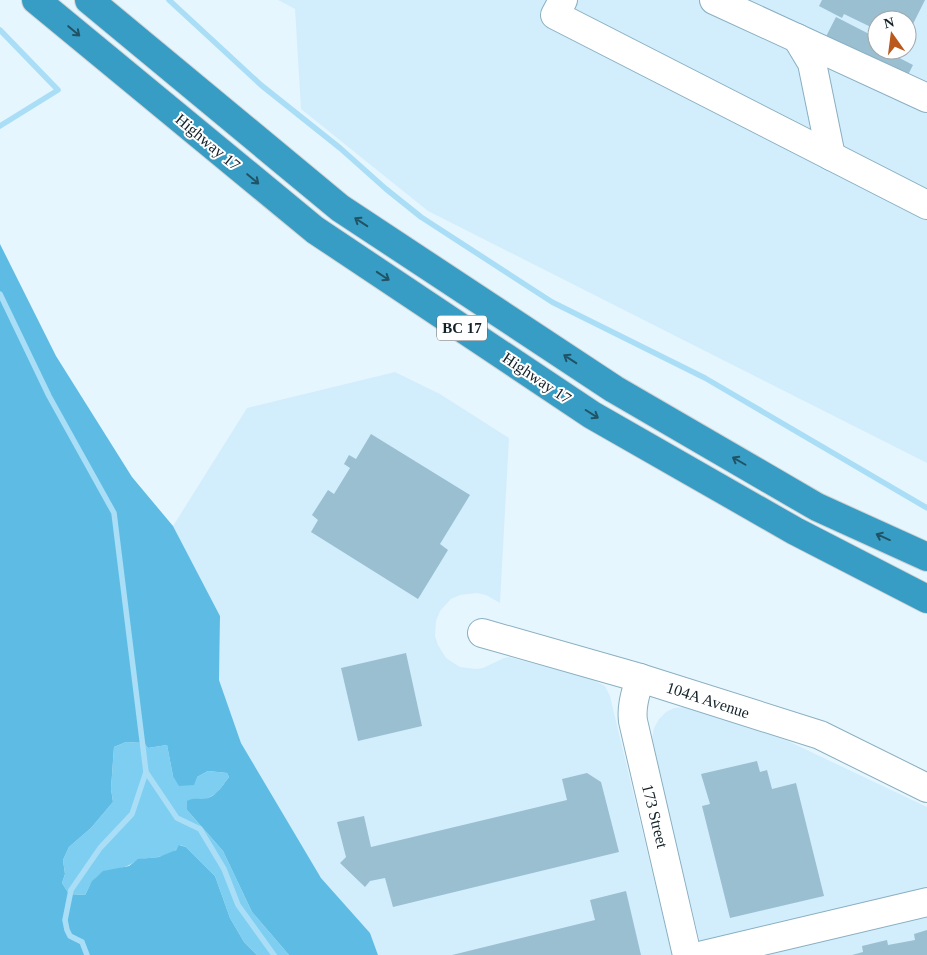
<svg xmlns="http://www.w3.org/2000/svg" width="927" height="955" font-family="'Times New Roman',serif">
<rect width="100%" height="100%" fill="#e6f6fe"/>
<!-- built -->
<g fill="#d2eefc" fill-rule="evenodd">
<path d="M 278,0 L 927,0 L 927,463 L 428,211 L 301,109 L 295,9 ZM 877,20 L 907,20 L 907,50 L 877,50 Z"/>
<polygon points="395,372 440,394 509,438 500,603 486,595 477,593 460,595 451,599 440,611 436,621 435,636 438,645 446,658 460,667 476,669 483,668 504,658 509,657 591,679 605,686 610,696 672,955 378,955 370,933 321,878 241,743 219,680 220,616 173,526 247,408"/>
<polygon points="686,707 734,721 788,741 927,807 927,955 703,955 653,750 652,739 654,728 659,719 666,712 674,708"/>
</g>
<!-- green -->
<path fill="#7ecef1" d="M 126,742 L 144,743 L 148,748 L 167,745 L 173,776 L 197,777 L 208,771 L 227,773 L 229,777 L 217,793 L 187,810 L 223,851 L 252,912 L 289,955 L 257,955 L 244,942 L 230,918 L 215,876 L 186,847 L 180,845 C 171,858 155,857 141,859 C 136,860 132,864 127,866 C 102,875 99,867 85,895 L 69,894 L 62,883 L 65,874 L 63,860 L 69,847 L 91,828 L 113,802 L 111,789 L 114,747 Z"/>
<!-- forest -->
<path fill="#5ebce4" d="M 0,244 L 56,356 L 132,477 L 173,526 L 220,616 L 219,680 L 241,743 L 321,878 L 370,933 L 378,955 L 289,955 L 252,912 L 223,851 L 187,810 L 187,801 C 193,798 195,799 202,799 C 215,799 222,786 229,777 L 227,773 L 208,771 L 197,777 L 194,785 L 179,786 L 173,776 L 167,745 L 148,748 L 144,743 L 126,742 L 114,747 L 111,789 L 113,802 L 91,828 L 69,847 L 63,860 L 65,874 L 62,883 L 69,894 L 85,895 L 92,881 L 103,871 L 129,866 L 138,859 L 159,857 L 176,850 L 179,845 L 186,847 L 215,876 L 230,918 L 244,942 L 257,955 L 0,955 Z"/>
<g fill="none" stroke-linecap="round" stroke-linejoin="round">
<!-- stream -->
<g stroke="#aadef6" stroke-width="5.5">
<polyline points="169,0 261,85 340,148 386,189 421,217 552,302 705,378 927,508"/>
<polyline points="0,30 58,90 0,126"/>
<polyline points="0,294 49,396 114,513 146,772 177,818 200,829 224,869 238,905 274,955"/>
<polyline points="87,955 82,942 70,936 67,930 65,920 71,890 100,848 132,814 146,772"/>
</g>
</g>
<!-- building -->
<g fill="#99bfd1">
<polygon points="822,0 925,0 907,36 907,20 877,20 877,30 844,14 842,18 819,6"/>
<polygon points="836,17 877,38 877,50 884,50 913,65 905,81 816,56"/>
<polygon points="371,434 470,495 440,544 448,550 418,599 311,532 318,520 312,515 328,490 334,494 350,468 344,464 349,455 356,459"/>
<polygon points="406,653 422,726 358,741 341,668"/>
<polygon points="757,761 760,772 767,770 772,789 796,783 824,896 730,918 702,806 710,804 701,774"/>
<polygon points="587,773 601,782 619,852 393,907 385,878 370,881 365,887 340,863 346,857 337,822 364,816 371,847 567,800 562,779"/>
<polygon points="626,891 641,955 452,955 595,920 590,900"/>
<polygon points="927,930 927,955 852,955 863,952 862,946 887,940 888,945 915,940 914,934"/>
</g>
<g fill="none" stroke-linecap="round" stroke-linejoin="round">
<defs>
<g id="minor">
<polyline points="563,0 555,15 927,205"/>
<polyline points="714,0 927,98"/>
<polyline points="797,38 812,63 831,156"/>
<polyline points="482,633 640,678 820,735 927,788"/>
<path d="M 640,678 C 636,692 631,706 633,721 L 687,955"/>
<polyline points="703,955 927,902"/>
</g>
<g id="highway">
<polyline points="36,0 315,230 592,415 795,531 927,599"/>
<polyline points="89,0 340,208 614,389 817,507 927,557"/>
</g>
</defs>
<!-- minor casing -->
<use href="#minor" stroke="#89afc1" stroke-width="30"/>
<!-- highway casing -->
<use href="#highway" stroke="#d0d3d4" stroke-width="30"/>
<!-- minor -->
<use href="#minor" stroke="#fff" stroke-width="28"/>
<!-- highway -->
<use href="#highway" stroke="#389dc4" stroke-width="28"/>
</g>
<!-- one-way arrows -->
<defs><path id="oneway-shaft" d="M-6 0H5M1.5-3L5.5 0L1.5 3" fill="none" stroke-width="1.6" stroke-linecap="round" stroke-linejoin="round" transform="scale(1.25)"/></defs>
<g stroke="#215366">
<use href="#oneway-shaft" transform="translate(74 31) rotate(40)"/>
<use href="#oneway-shaft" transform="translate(253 179) rotate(40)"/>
<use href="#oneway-shaft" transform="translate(361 222) rotate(-147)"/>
<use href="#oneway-shaft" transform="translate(383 276) rotate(34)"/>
<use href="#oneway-shaft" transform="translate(570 359) rotate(-147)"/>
<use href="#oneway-shaft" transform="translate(592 414) rotate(32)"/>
<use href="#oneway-shaft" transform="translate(739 461) rotate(-150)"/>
<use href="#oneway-shaft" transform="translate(883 537) rotate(-156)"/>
</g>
<g text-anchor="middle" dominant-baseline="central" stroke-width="4" stroke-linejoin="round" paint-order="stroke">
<!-- shield labels -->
<rect fill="#fff" stroke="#596468" stroke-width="1" x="437" y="315.5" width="50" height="25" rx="4"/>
<g font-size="15" font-weight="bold" fill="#122128">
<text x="462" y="328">BC 17</text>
</g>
<!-- street labels -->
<g font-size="16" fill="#122128" stroke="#fff">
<text transform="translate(208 142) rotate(40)">Highway 17</text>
<text transform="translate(537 378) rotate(34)">Highway 17</text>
<text transform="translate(708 700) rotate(18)">104A Avenue</text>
<text transform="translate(655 816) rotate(76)">173 Street</text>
</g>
</g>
<!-- north arrow -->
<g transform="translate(892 35) rotate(346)"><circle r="24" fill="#ffffff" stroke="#a0a6a9"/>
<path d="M0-4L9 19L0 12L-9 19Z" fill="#bb591c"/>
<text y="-8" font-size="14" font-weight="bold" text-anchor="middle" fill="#122128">N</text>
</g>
</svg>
